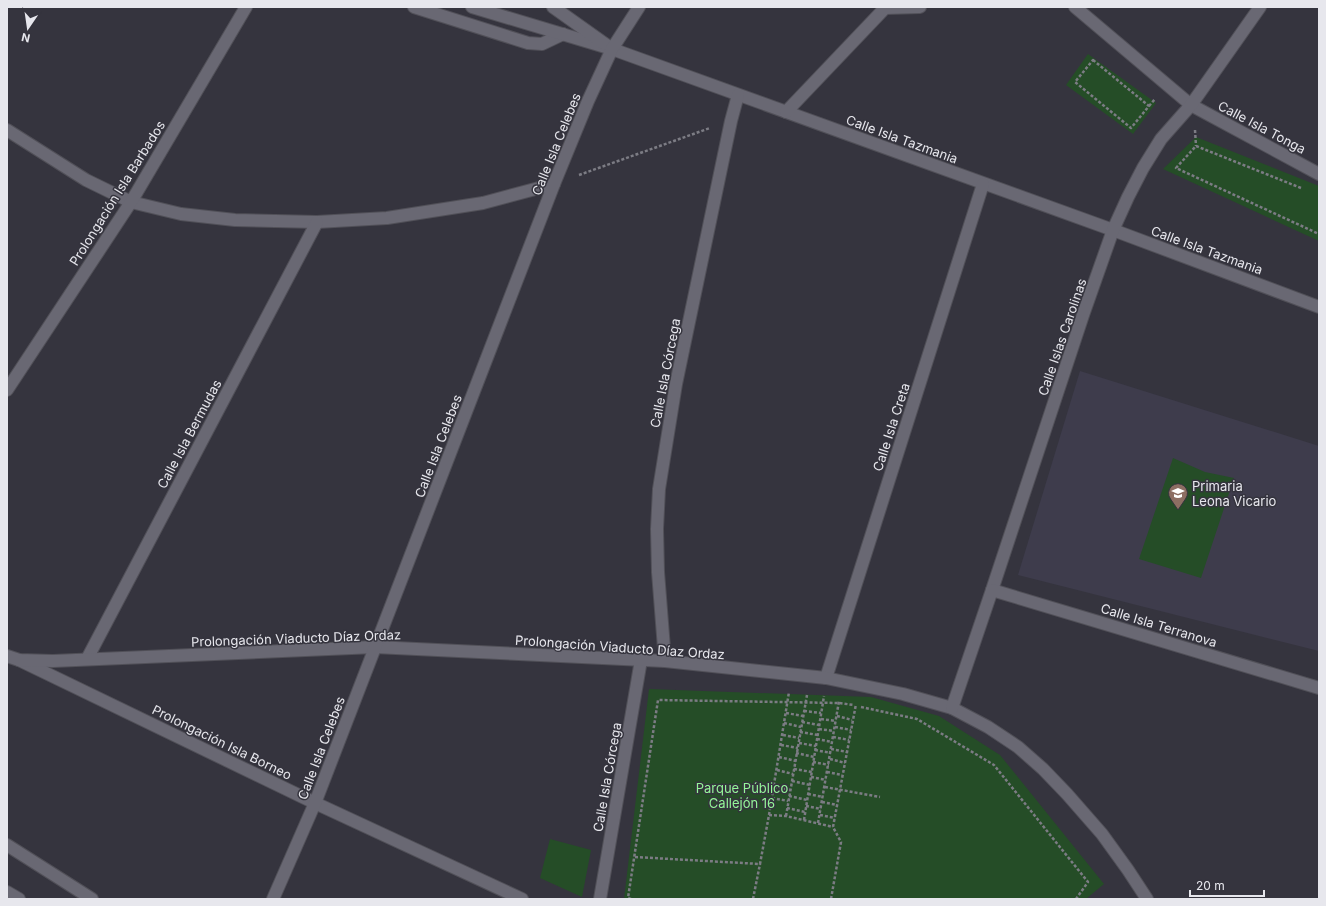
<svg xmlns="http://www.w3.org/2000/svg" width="1326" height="906" font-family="Inter,sans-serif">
<rect width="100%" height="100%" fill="#35343e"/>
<!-- built -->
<polygon fill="#3e3c4c" points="1080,371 1319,446 1319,651 1018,575"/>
<!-- green -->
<g fill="#254d27">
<polygon points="1088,54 1156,103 1133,134 1066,85"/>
<polygon points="1196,137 1319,186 1319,241 1163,169"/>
<polygon points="1173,458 1205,472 1234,478 1201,578 1139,559"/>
<polygon points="649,689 871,697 939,716 1000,755 1104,884 1086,899 624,899"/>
<polygon points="550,839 591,850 582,897 540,878"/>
</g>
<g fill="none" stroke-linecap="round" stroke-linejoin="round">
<defs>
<g id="street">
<polyline points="414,7 528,43 542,44 563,34"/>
<polyline points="472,7 612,49 1113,230 1319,307"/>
<polyline points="1075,7 1191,105 1319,174"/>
<polyline points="885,8 920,7"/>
<polyline points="786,112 886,7"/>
<polyline points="7,130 86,180 131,202 181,214 235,220 317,222 387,218 483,203 554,184"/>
<polyline points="7,390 131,202 246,7"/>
<polyline points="992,590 1083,315 1113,230 1128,197 1143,168 1161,139 1191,105 1260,7"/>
<polyline points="87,659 317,222"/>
<polyline points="19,660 315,803 522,899"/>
<polyline points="665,661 658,572 657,529 659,489 676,384 731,121 738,95"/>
<polyline points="826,678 983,184"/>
<polyline points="600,899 641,660"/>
</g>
<g id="secondary">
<polyline points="553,7 612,49"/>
<polyline points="7,656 19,660 53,661 375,647 665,661 826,678 903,694 952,708 988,727 1018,747 1043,769 1067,794 1102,834 1128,870 1147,899"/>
<polyline points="952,708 992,590 1319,688"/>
<polyline points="7,845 92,899"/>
<polyline points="7,892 19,899"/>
<polyline points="273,899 315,803 554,184 588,101 612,49 639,7"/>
</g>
</defs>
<!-- street casing -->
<use href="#street" stroke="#515058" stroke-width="14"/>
<!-- secondary casing -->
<use href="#secondary" stroke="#515058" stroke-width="14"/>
<!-- path -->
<g stroke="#7c7c84" stroke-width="2.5" stroke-dasharray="3 2" stroke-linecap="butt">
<polygon points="1093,60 1149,106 1131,128 1075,82"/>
<polyline points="1149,106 1155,99"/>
<polyline points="1195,130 1196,146"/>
<polyline points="579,175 710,128"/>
<polyline points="1301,188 1196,146 1176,168 1319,234"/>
<polyline points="861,707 917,719 994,765 1088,882 1076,899"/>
<polyline points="804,711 821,713"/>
<polyline points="786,713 803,716"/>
<polyline points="837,716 852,720"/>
<polyline points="821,719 836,721"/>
<polyline points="802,722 819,725"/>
<polyline points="784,723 801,727"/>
<polyline points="835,727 851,730"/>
<polyline points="819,729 834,731"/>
<polyline points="800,732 818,735"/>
<polyline points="783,735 799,738"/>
<polyline points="833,737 849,740"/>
<polyline points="817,739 832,742"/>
<polyline points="799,743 816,746"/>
<polyline points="781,745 798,748"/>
<polyline points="831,749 847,752"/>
<polyline points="815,750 831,753"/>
<polyline points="796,753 814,757"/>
<polyline points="779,757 796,761"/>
<polyline points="830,759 845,763"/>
<polyline points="813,762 829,765"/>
<polyline points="794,769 812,772"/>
<polyline points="777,770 793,774"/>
<polyline points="827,772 842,775"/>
<polyline points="811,777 826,780"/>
<polyline points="792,781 810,785"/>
<polyline points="774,787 790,790"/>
<polyline points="825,787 880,797"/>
<polyline points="808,794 823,797"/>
<polyline points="789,796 807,800"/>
<polyline points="772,798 788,801"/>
<polyline points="822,802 837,805"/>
<polyline points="806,806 821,809"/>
<polyline points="787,808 805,812"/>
<polyline points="769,815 786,816 833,827"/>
<polyline points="820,815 835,818"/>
<polyline points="786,816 807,695"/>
<polyline points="804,820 824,696"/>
<polyline points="818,823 839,701"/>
<polyline points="635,857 760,864 769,815 789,692"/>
<polyline points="631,899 628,898 658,700 839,703 854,705"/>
<polyline points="753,899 760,864"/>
<polyline points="831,899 841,842 833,827 856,704"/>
</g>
<!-- street -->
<use href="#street" stroke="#696873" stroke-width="12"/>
<!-- secondary -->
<use href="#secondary" stroke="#696873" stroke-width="12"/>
</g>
<!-- icons -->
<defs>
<symbol id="school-pin" viewBox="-11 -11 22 30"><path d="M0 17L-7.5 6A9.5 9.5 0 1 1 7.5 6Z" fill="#8d6e63" stroke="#35343e"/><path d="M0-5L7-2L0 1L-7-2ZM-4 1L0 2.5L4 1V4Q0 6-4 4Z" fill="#fff"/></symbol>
</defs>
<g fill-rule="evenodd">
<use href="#school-pin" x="1167" y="482" width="22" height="30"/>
</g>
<g text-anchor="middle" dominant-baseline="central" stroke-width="3" stroke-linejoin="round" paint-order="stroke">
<!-- street labels -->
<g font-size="13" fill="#e7e7ed" stroke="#35343e">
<text transform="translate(1262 127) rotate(28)">Calle Isla Tonga</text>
<text transform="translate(902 139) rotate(20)">Calle Isla Tazmania</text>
<text transform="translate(556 144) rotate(-68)">Calle Isla Celebes</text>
<text transform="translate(117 193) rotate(-58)">Prolongación Isla Barbados</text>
<text transform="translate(1207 250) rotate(20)">Calle Isla Tazmania</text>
<text transform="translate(1062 337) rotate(-71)">Calle Islas Carolinas</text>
<text transform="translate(665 373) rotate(-79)">Calle Isla Córcega</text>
<text transform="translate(891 427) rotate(-72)">Calle Isla Creta</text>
<text transform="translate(189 434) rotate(-62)">Calle Isla Bermudas</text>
<text transform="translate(438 446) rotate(-69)">Calle Isla Celebes</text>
<text transform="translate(1159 625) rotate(17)">Calle Isla Terranova</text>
<text transform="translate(296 638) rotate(-2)">Prolongación Viaducto Díaz Ordaz</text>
<text transform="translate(620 647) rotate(4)">Prolongación Viaducto Díaz Ordaz</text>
<text transform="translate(222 742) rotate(26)">Prolongación Isla Borneo</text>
<text transform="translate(321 748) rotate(-69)">Calle Isla Celebes</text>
<text transform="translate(607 777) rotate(-80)">Calle Isla Córcega</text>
</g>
<!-- poi labels -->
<g font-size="13" fill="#e7e7ed" stroke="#35343e" text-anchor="start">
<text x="1192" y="486">Primaria<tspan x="1192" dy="15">Leona Vicario</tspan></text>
</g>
<!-- park labels -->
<g font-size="13" fill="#94f798" stroke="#35343e">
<text x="742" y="788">Parque Público<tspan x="742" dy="15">Callejón 16</tspan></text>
</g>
</g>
<!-- border -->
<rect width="1326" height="906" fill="none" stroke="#e7e7ed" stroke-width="16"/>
<!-- north arrow -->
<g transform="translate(28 28) rotate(193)" stroke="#35343e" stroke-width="3" paint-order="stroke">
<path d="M0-3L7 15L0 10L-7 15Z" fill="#e7e7ed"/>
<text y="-6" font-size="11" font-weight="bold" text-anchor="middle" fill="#e7e7ed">N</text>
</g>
<!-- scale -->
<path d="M1190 890v6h74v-6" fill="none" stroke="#e7e7ed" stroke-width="2"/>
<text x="1196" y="890" font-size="12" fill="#e7e7ed" stroke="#35343e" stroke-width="3" paint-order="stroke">20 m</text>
</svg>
